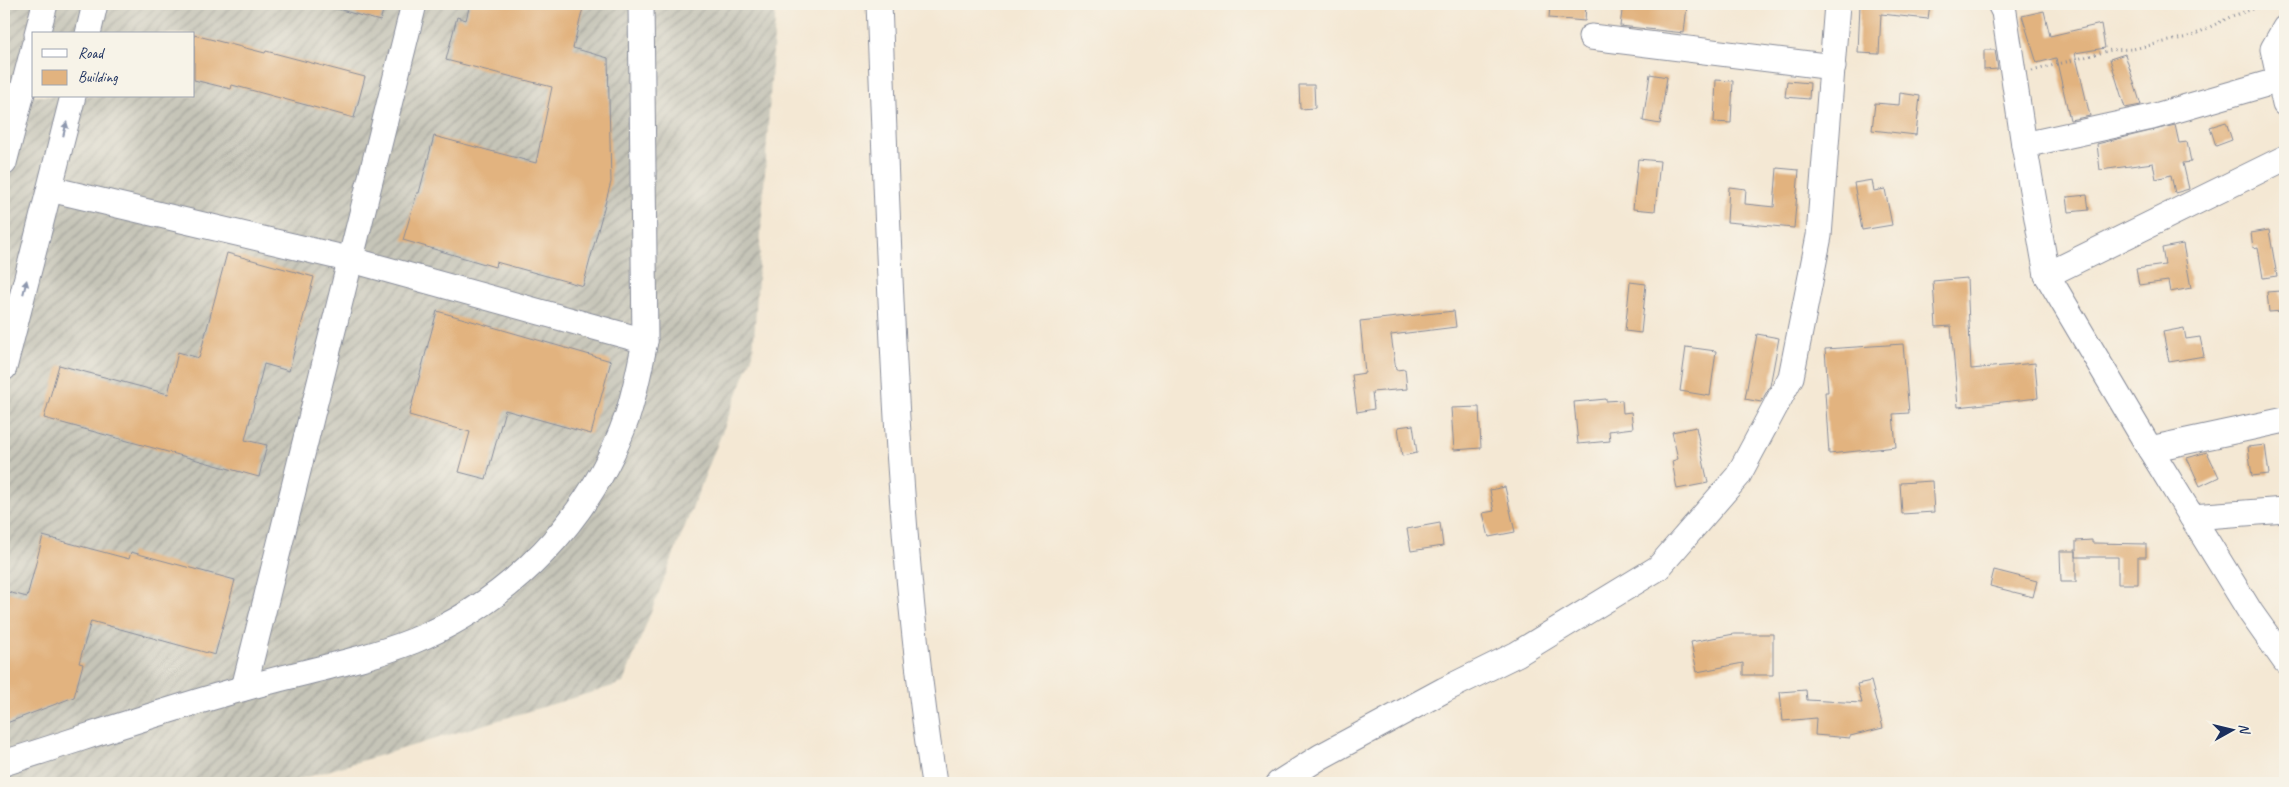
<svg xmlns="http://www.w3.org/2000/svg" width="2289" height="787" font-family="Caveat,sans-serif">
<defs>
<pattern id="industrial-furrows" width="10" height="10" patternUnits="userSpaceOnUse" patternTransform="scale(1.25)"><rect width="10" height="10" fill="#c6c5b8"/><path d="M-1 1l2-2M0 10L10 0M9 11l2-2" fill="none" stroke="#a0a099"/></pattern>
</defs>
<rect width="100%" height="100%" fill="#f7f3e8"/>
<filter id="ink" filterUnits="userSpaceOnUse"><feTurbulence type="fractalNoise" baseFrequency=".02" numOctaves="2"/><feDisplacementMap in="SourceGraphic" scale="10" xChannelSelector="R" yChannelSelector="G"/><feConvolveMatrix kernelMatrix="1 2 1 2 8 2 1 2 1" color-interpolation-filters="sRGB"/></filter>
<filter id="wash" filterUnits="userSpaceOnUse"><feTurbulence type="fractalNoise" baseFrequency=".0096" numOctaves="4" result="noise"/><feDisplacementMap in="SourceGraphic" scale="20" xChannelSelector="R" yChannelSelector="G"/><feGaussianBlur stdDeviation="1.12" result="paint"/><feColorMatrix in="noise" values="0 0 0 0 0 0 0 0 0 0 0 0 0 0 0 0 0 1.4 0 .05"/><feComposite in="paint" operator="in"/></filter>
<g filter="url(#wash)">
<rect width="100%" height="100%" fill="#f4e8d4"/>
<!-- industrial -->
<path fill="url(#industrial-furrows)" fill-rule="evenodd" d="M 4,4 L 776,4 L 753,354 L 623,683 L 287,783 L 4,783 ZM 34,34 L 194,34 L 194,96 L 34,96 Z"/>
<g id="blocks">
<!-- building -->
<g fill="#e2b37f">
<polygon points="335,4 385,4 380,21 334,8"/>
<polygon points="470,4 584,4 573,48 608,58 611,182 583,286 496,262 495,267 403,240 417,193 419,193 434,136 536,163 552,87 446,60 457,17 466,20"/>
<polygon points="1550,4 1586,4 1585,21 1549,18"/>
<polygon points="1623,4 1687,6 1684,33 1620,26"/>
<polygon points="1860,4 1930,4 1928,19 1881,14 1879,54 1858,53"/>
<polygon points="2044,11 2050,36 2101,24 2105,48 2075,53 2090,116 2070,120 2056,58 2037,63 2022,16"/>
<polygon points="194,35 265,53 266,51 365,77 354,118 232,85 231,89 194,80"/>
<polygon points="1984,50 1995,50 1998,69 1984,70"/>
<polygon points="2125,54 2141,105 2125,108 2110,59"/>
<polygon points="1650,74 1667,77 1660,124 1643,121"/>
<polygon points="1716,80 1733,81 1731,123 1714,122"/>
<polygon points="1787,81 1810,83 1809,99 1785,97"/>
<polygon points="1299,85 1314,85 1315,108 1300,109"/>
<polygon points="1900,93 1920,96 1916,135 1872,130 1875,103 1899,105"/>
<polygon points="2226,122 2232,140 2216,146 2210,127"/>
<polygon points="2175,125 2179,143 2187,142 2191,162 2183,163 2189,189 2175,193 2171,175 2156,179 2153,163 2100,170 2097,144"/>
<polygon points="1638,159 1660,161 1655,211 1633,209"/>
<polygon points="1777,168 1799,170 1794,228 1727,222 1729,187 1746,189 1745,204 1774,207"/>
<polygon points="1872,180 1874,191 1885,189 1892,225 1862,230 1854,183"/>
<polygon points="2087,195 2089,210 2069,212 2067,197"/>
<polygon points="2269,230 2277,276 2263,278 2258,247 2253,248 2251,233"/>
<polygon points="2183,244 2191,288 2170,292 2168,281 2139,285 2136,269 2165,265 2162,248"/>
<polygon points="227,253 314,277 289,371 264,364 245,440 267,445 259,477 44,418 59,365 168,394 178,352 199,358"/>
<polygon points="1967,278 1971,369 2035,363 2038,398 1958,407 1951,326 1936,327 1933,281"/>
<polygon points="1630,282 1646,284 1641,333 1625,331"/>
<polygon points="2280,291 2283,311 2269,312 2267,292"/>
<polygon points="437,311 611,361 591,434 505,410 486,479 459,472 470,432 409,415"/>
<polygon points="1454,311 1456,327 1391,335 1396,370 1405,369 1407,389 1372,392 1374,409 1357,412 1352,375 1365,373 1360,321"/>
<polygon points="2184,328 2186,339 2200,337 2204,356 2169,362 2163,332"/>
<polygon points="1757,334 1779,338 1770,386 1761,402 1745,399"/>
<polygon points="1903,344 1909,413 1893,414 1896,447 1829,454 1825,392 1828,392 1825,349"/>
<polygon points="1686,347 1716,351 1710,396 1680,391"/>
<polygon points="1606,399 1606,401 1622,400 1623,413 1631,412 1633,428 1609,431 1610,441 1578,444 1574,402"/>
<polygon points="1479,407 1481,448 1454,450 1451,408"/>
<polygon points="1413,425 1417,453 1402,456 1398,427"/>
<polygon points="1696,427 1708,483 1677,489 1672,461 1678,459 1672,432"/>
<polygon points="2265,445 2269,474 2252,476 2248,447"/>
<polygon points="2207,452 2219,477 2200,486 2187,458"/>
<polygon points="1932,481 1934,512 1902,514 1900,483"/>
<polygon points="1505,487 1515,532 1489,537 1483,513 1494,511 1490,490"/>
<polygon points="1440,523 1443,546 1411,551 1407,529"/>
<polygon points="43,536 129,559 131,552 235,580 215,655 91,621 79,663 83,664 74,697 4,724 4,591 27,597"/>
<polygon points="2092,540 2092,543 2146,544 2146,557 2138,557 2138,584 2118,584 2118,557 2076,557 2076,541"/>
<polygon points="2060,551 2076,551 2076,582 2061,582"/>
<polygon points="1994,570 2037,581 2033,597 1990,586"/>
<polygon points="1734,634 1773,634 1773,675 1743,675 1743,663 1697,672 1691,642"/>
<polygon points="1871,681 1883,728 1850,736 1850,738 1815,735 1816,718 1783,721 1780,692 1806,690 1807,700 1862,703 1857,684"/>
</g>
</g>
</g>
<g filter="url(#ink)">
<use href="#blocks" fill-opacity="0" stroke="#888c99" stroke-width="1"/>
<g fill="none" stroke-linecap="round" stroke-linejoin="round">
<defs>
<g id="minor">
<path d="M 879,4 C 890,264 894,526 934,783"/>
<polyline points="2000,4 2004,12 2024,145 2047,275 2150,449 2251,613 2285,661"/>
<polyline points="2285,28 2273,49 2285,104"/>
<polyline points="37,34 45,4"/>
<polyline points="88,34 95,4"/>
<polyline points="1591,37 1833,67"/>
<polyline points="2024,145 2152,117 2280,80"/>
<polyline points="4,163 34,46"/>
<polyline points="50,189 352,260 645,341"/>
<polyline points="2047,275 2285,158"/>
<polyline points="4,368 73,96"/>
<polyline points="2150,449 2285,420"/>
<polyline points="2192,517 2285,510"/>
<polyline points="244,688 414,4"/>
<path d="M 4,763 C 84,738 164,710 245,688 C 301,672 359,662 413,641 C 511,602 592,517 627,417 C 635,392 640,367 645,341 L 641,4"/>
<polyline points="1279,783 1320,757 1444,690 1517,654 1658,568 1738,476 1791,377 1819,236 1837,4"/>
</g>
</defs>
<!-- minor casing -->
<use href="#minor" stroke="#888c99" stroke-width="27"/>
<!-- path -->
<polyline stroke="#888c99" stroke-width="3" stroke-dasharray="1 4" stroke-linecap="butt" points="2032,71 2111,50 2133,49 2192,36 2232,16 2268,4"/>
<!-- minor -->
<use href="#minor" stroke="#fff" stroke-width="25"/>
</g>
<!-- one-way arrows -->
<defs><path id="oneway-solid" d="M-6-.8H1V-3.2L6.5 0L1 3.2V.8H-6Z" transform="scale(1.25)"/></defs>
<g fill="#8d97ae">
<use href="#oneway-solid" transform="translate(65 129) rotate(-76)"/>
<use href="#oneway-solid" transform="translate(25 287) rotate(-76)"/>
</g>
</g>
<!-- margin -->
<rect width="2289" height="787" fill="none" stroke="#f7f3e8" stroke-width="20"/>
<!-- legend -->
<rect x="32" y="32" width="162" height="65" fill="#f7f3e8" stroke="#9fa5b1"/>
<rect x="42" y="49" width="25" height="8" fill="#ffffff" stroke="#9fa5b1"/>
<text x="78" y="58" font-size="15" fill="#1b2f5e">Road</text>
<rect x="42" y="70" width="25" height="15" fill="#e2b37f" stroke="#9fa5b1"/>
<text x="78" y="82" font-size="15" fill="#1b2f5e">Building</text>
<!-- north arrow -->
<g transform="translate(2232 730) rotate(82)" stroke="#f7f3e8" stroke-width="4" paint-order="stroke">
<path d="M0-4L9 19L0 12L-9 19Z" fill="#1b2f5e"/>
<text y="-8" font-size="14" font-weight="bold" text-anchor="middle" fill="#1b2f5e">N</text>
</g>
</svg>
